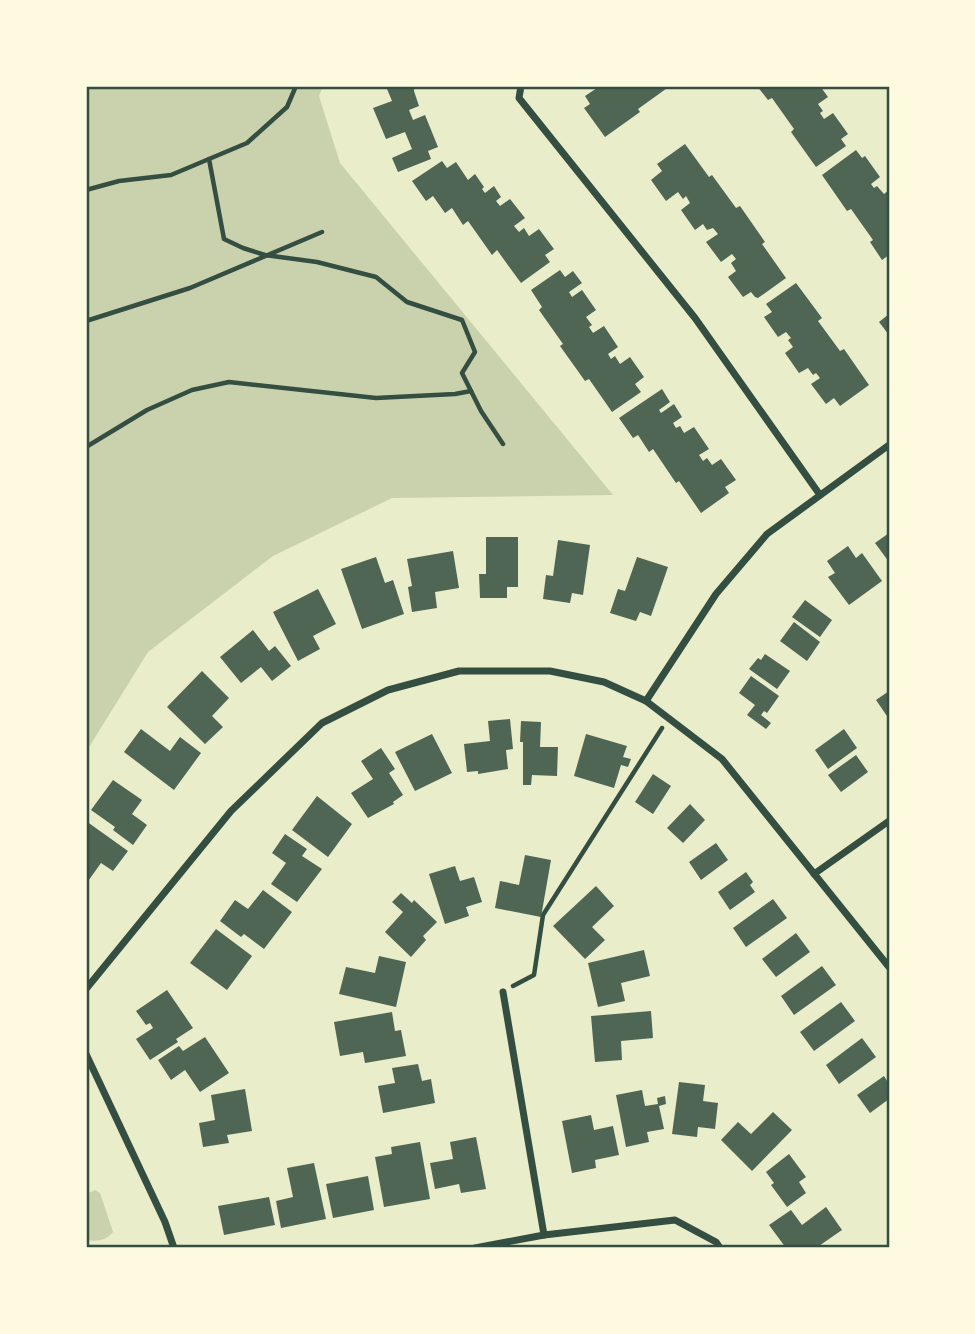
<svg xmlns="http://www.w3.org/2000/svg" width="975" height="1334" font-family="'Fira Sans',sans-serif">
<rect width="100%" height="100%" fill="#e9edc9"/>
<!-- green -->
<g fill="#cad2ad">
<polygon points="86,86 323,86 319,96 340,163 613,495 392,498 273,556 148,652 86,752"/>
<path d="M 95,1190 L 100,1193 L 113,1232 C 106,1240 98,1242 87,1240 L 86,1237 L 86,1194 Z"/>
</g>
<!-- building -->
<g fill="#4f6655">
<polygon points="390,86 414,86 414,91 419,106 409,110 413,120 425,115 438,147 428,151 431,159 398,172 392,158 412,149 405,132 386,139 373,108 392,101 387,89"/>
<polygon points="600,86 611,86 614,89 618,86 670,86 638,109 640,112 605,137 584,108 590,104 585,96"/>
<polygon points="757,86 820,86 828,97 818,104 823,111 820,113 824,119 833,113 848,134 841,139 846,146 816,167 791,132 794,129 772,98 768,100"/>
<polygon points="685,144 709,177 712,175 736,208 740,206 765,242 762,244 786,278 758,298 755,297 751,292 743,297 728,277 736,271 731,263 736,259 732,254 721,262 706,242 718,234 713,228 707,230 703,224 695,230 681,210 690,203 686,196 683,199 678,192 666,201 651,180 662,171 657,164"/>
<polygon points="856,150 862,158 865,156 880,177 871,184 874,188 877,186 884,194 889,190 889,255 882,260 870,242 873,240 851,209 847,211 822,175"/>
<polygon points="442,161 447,168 456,162 468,180 475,174 484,187 482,189 485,193 494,186 501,197 496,201 500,206 510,199 525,218 514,226 519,232 524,228 529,236 539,229 554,249 545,255 550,262 521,283 497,250 492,255 468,221 463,225 452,208 445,213 433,196 426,201 412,181"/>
<polygon points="560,270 565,277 573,271 582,283 569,292 572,297 582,290 596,310 586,317 592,325 589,327 593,333 604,326 618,347 608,354 611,359 615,356 620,364 630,357 644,377 635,384 641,392 612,412 589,379 585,381 560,346 563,344 539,310 542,307 531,290"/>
<polygon points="796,283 822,318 818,321 840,351 844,349 869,385 840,406 834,398 826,404 811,384 820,378 816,373 813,375 808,368 799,373 785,353 793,347 788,340 791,338 786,332 778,337 764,317 772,312 766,304"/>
<polygon points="889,314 889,335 879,322"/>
<polygon points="662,389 670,402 659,410 661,413 674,404 682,417 673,423 676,428 680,426 684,433 694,427 709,449 699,455 703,461 707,458 712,465 721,459 736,480 725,487 729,493 701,513 679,481 676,483 653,449 649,452 638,435 633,438 619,418"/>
<polygon points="889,533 889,562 875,543"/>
<polygon points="486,537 518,537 518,587 507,587 507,598 480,598 479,574 486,574"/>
<polygon points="558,540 590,545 583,595 572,593 570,603 543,599 546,575 553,576"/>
<polygon points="848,546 856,558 862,553 882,581 849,605 828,577 835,573 827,561"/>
<polygon points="453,551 459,588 435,592 437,608 412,612 408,587 412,586 407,559"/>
<polygon points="376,557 385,583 393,580 404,614 362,629 341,569"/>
<polygon points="637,557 668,567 651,616 640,612 636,621 610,613 618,589 625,591"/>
<polygon points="318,589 336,624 313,636 320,649 298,661 273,612"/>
<polygon points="805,600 832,620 820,637 792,617"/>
<polygon points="794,622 820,642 807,661 780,641"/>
<polygon points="253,630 269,651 275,646 291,666 272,681 261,667 241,683 220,657"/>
<polygon points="765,654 790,671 777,689 749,669 758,658 761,660"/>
<polygon points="202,671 229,698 212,716 223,727 205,744 167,707"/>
<polygon points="751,676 779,696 767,713 764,711 761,715 771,723 766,729 747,715 755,705 739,693"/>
<polygon points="889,691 889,719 876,700"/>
<polygon points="510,719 513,749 506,750 508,769 478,774 478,771 467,772 464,744 490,741 488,721"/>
<polygon points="521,721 541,722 540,747 558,747 557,776 532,775 531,785 523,785 523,742 520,742"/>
<polygon points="141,729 170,751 180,737 201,753 174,790 124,752"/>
<polygon points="844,729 857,748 828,769 815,750"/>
<polygon points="432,734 452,773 415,791 395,752"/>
<polygon points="586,734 627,746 623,757 631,759 628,767 621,765 614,788 574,776"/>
<polygon points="381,748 395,769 389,773 403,795 393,802 394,804 368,818 351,793 373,779 361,761"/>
<polygon points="856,755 868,772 841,792 828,775"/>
<polygon points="653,774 671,786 653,814 635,802"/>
<polygon points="113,780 142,800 132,814 147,825 133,845 113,830 115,827 91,810"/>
<polygon points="317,796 352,824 328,857 292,830"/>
<polygon points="690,804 705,820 683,843 667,828"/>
<polygon points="86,821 128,851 113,871 101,863 86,884"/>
<polygon points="285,834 307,849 302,856 322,869 297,902 271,884 286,863 272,853"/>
<polygon points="716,843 728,860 701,880 689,862"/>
<polygon points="525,855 551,860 541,917 495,908 500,881 519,885"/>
<polygon points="455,866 460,881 474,877 482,902 466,907 469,916 445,924 429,874"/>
<polygon points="746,872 753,882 750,885 755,892 730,910 718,892"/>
<polygon points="596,886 614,906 592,927 605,940 585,959 553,926"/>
<polygon points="263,890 292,912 264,949 244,934 241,937 220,921 235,900 248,909"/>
<polygon points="401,893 412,903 414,900 437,922 423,936 426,940 411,957 385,932 403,912 392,902"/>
<polygon points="773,899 787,918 746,947 733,928"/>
<polygon points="216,929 252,956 227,990 190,963"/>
<polygon points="796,933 810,952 776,977 762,959"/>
<polygon points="644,950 650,976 621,983 625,1001 598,1007 588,963"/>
<polygon points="379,956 406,962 396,1007 339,994 346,967 375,973"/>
<polygon points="822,966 836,985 794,1015 781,996"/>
<polygon points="167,990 193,1028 176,1039 178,1042 150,1060 136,1039 153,1028 150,1023 146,1025 136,1011"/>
<polygon points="841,1002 855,1021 814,1051 800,1032"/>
<polygon points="651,1011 653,1038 621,1041 622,1060 595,1062 591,1016"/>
<polygon points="392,1012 395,1031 401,1030 406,1056 365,1063 363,1052 340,1056 334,1022"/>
<polygon points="205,1037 229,1073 200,1092 185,1070 171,1080 158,1060 179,1046 183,1051"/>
<polygon points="862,1038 876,1057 839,1084 826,1065"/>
<polygon points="418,1064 422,1081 431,1079 435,1103 383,1113 378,1086 395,1083 392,1068"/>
<polygon points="884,1076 889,1084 889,1099 870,1113 857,1095"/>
<polygon points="679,1082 705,1085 703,1101 718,1103 715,1129 698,1127 697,1137 672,1134"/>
<polygon points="245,1089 252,1131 227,1135 229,1143 203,1147 199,1123 215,1120 211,1095"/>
<polygon points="642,1090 645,1106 658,1104 657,1098 665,1096 666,1104 659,1106 664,1129 647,1132 649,1142 626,1147 616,1095"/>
<polygon points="773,1112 792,1130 752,1171 721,1140 738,1122 751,1134"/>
<polygon points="591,1115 594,1130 613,1126 619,1155 595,1160 596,1168 572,1173 562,1121"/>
<polygon points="476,1137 486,1189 461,1193 459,1184 435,1189 430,1163 453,1159 450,1142"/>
<polygon points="420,1142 430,1199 384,1207 375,1157 392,1154 391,1147"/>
<polygon points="789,1154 806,1177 799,1182 806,1193 787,1207 771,1185 774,1183 766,1172"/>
<polygon points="314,1163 326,1219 281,1228 276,1201 293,1197 287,1168"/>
<polygon points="368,1176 374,1210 333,1218 326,1184"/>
<polygon points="269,1197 275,1225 224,1235 218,1206"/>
<polygon points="826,1207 842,1230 816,1248 786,1248 769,1225 791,1210 802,1225"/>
</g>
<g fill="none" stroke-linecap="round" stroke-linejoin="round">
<!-- path -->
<g stroke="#344e41" stroke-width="4.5">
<polyline points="209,159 224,239 243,248 265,255 317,262 376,277 407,302 462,320 475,352 462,373 481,411 503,444"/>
<polyline points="86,190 119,181 171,175 247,143 287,107 296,86"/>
<polyline points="86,321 190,288 322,232"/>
<polyline points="86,447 147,410 192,390 229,382 376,398 455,394 471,391"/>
<polyline points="513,986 534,975 543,915 662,728"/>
</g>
<!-- minor -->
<g stroke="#344e41" stroke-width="7">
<polyline points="521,86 519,98 695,318 820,495"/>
<polyline points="646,701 716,594 767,534 889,445"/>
<polyline points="814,874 889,821"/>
<polyline points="86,989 231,811 322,723 388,690 459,671 550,671 604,682 646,701 722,759 889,967"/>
<polyline points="503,992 544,1235"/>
<polyline points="86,1054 165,1222 174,1248"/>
<polyline points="475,1248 544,1235 675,1220 716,1242 720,1248"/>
</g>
</g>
<!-- border -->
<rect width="975" height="1334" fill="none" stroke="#fefae0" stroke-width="175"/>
<rect x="88" y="88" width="800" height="1158" fill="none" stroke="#344e41" stroke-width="2.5"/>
</svg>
